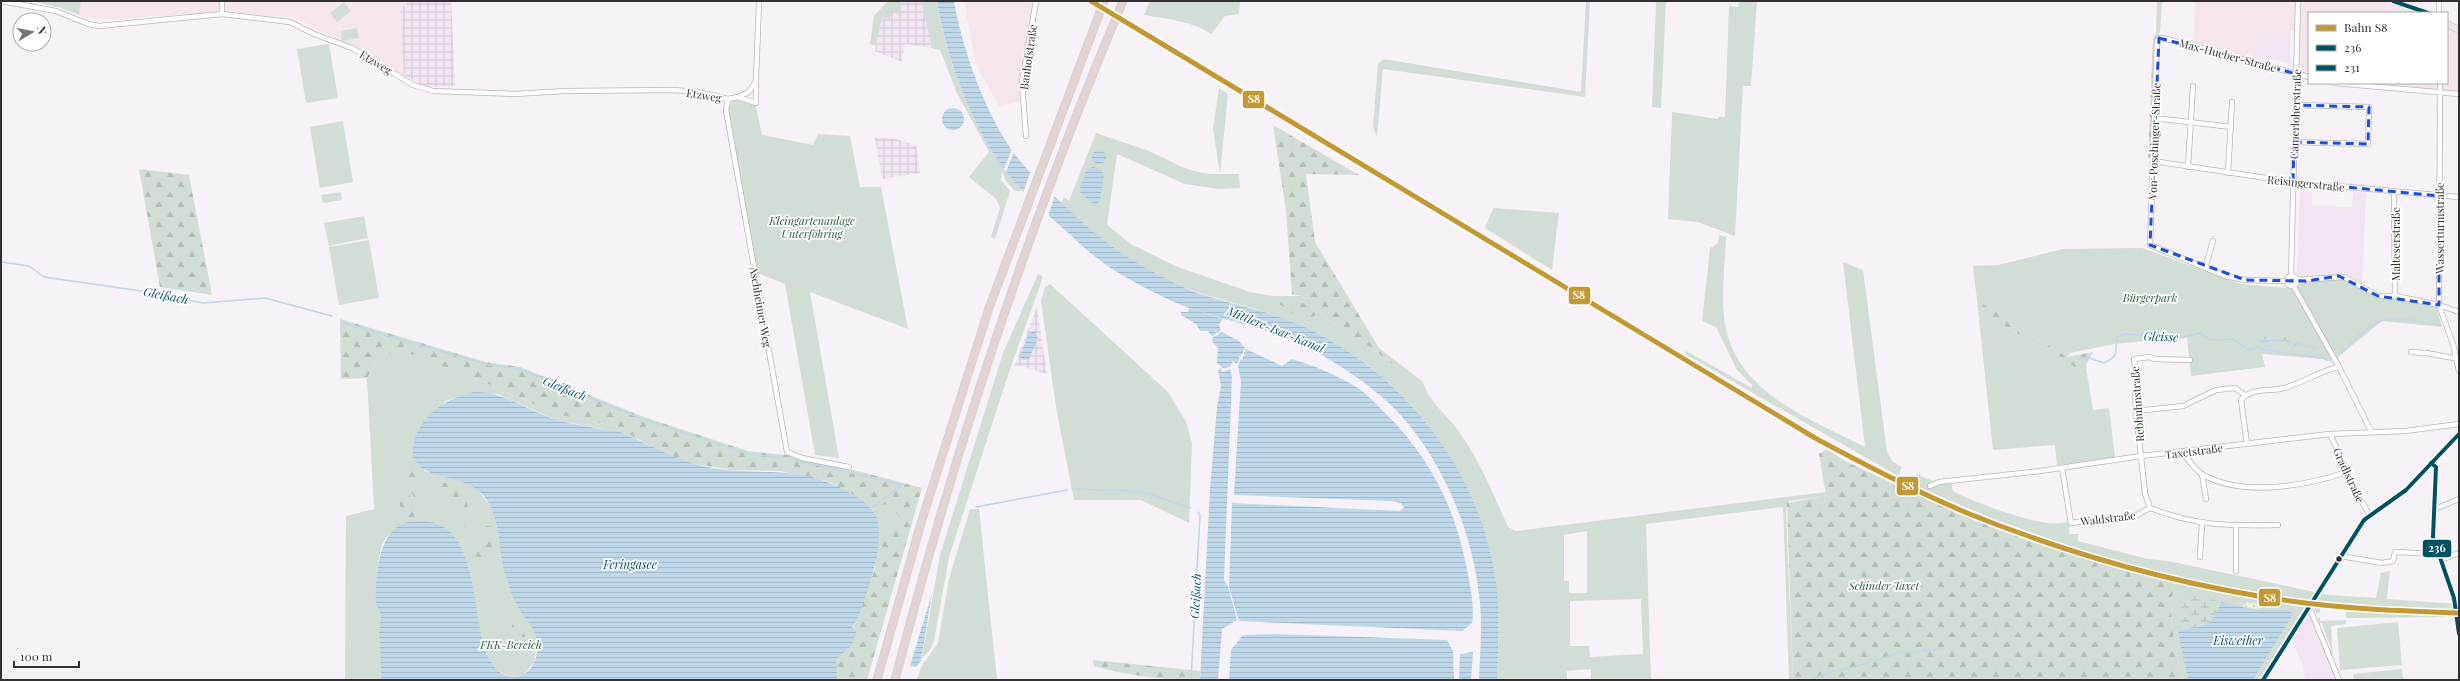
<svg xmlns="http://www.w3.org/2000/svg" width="2460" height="681" font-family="'Playfair Display',serif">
<defs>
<pattern id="industrial-grid" width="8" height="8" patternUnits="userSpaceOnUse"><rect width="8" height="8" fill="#f0e5f1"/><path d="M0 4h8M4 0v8" fill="none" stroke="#cec5cf"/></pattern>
<pattern id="forest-firs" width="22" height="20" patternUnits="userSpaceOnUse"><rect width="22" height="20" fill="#d2ddd5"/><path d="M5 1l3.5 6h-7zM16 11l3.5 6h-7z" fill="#b5beb7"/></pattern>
<pattern id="wetland-marsh" width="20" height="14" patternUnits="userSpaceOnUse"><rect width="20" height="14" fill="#d2ddd5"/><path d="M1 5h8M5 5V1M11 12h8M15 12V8" fill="none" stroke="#b5beb7"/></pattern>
<pattern id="sand-dots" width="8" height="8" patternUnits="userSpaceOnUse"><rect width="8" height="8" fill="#f5eddb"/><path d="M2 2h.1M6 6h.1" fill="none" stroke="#d2ccbc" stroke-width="1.8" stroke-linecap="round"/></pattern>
<pattern id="water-rules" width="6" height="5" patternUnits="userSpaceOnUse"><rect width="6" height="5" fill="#bed8e9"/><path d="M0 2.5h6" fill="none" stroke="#a4bac8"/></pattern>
</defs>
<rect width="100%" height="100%" fill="#f7f2f8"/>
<!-- commercial -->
<g fill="#f5e5ed">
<polygon points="81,1 451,1 455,86 425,87 292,16 263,17 231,11 117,19 85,18 79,15"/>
<polygon points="964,1 1038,1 1024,82 1025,101 999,106 976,65"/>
<polygon points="2195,1 2384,1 2420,13 2309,13 2309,75 2300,73 2300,29 2290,31 2259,30 2258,61 2193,43"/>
<polygon points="2447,24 2459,30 2459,94 2335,83 2447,83"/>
</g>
<!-- industrial -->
<g fill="url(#industrial-grid)">
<polygon points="406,1 451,1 455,86 425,87 404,75 400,7 407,6"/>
<polygon points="902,1 924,2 932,48 905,44 902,62 875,51 882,17 892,12 899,13"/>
<polygon points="875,137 895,139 916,145 920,173 882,179"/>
<polygon points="1037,307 1047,374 1020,366 1014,367"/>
</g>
<!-- built -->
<g fill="#f0e5f1">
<polygon points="2259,30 2290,31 2290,64 2258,55"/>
<polygon points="2300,192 2312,192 2312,206 2352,207 2353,192 2366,193 2362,283 2341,274 2302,277 2297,273"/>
<polygon points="2307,614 2310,614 2337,680 2305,680 2302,663 2293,642"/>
</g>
<!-- green -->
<g fill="#d2ddd5" fill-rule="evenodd">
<polygon points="32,1 81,1 79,15 61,8"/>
<polygon points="888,1 902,1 899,14 892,12 890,19 882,17 876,46 870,44 874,16"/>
<path d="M 922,1 L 937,1 C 946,59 968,114 1001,162 C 1008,171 1014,181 1022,189 L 1021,191 L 1015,191 L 1006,181 L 1002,171 L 1001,180 L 1010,191 L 995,239 L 991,237 L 1000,208 L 996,199 L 969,177 L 989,152 L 957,93 L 940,50 L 932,48 Z"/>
<path d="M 1150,1 L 1240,1 L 1239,14 L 1225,16 L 1211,34 C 1191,21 1168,19 1144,15 Z"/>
<polygon points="1586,1 1590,1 1585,97 1383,69 1377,137 1373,126 1378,64 1383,59 1581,92"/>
<polygon points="1656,1 1666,1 1661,108 1652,107"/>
<polygon points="1739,1 1757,1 1751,86 1743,86 1735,236 1698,222 1668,219 1672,112 1718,119 1719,117 1725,117 1729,6 1738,7"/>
<polygon points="2157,1 2162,1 2160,32 2156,38 2153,37 2156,34"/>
<polygon points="344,2 351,11 337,22 330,13"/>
<polygon points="357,28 359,38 342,41 341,31"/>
<polygon points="329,44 338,98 306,103 297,49"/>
<path d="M 1219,88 L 1228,94 L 1220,174 L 1239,174 L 1240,188 L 1219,189 L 1185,184 L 1117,154 L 1107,225 L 1131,244 L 1175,266 L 1250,292 L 1272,296 L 1302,296 L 1310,300 L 1329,321 L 1362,341 L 1419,384 L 1423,382 C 1428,401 1446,414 1457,429 C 1479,459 1493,493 1508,527 L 1516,531 L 1826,492 L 1826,496 L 1789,501 L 1786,511 L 1793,680 L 1789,680 L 1783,507 L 1646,524 L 1651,680 L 1591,680 L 1591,669 L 1567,671 L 1567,680 L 1497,680 C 1498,650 1501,618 1496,588 C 1478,474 1414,379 1308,329 C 1272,311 1232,304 1194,291 C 1143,274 1099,240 1061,203 L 1064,197 L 1069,201 L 1096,133 C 1112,139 1130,144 1146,150 C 1173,161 1189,175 1220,174 L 1213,129 ZM 1587,531 L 1587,593 L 1569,593 L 1569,581 L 1564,581 L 1564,535 ZM 1641,599 L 1643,654 L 1590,657 L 1589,646 L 1570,646 L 1570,601 Z"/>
<polygon points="743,100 753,103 756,107 762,135 813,145 818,134 850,136 860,187 881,187 908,329 810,292 839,458 815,455 785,284 757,273 728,108 733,101"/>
<polygon points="343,121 353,182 320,188 310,127"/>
<polygon points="341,192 342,200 323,203 321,195"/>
<polygon points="1493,208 1559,213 1552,270 1485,228"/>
<polygon points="364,216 368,238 329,246 324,223"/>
<path d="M 1720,235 L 1726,237 C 1725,267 1720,300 1726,329 C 1740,394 1812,420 1865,447 L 1843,262 L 1863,270 L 1887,452 L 1893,462 L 1902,467 L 1898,476 L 1685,354 L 1686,351 L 1752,388 L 1752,385 L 1737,370 L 1716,327 L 1702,321 L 1710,248 L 1717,244 Z"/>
<polygon points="369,240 379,298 339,305 329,247"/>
<polygon points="2142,248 2241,284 2286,288 2302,283 2343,279 2378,297 2397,298 2436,306 2442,327 2382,321 2334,360 2262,354 2265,367 2191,376 2187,337 2114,344 2070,353 2067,357 1977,300 1973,266 1998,265 2063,249"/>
<polygon points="1038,274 1042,276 1042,280 1009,372 949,557 934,641 930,650 922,658 940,555 1003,353"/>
<polygon points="1050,284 1168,392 1186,422 1192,443 1189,523 1141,500 1074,500 1056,407 1041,301 1045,287"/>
<polygon points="1978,310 2087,374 2093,410 2109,408 2115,458 2057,465 2055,445 1993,450"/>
<path d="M 401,350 L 484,382 L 556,414 L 615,426 L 638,438 L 636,440 L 622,433 L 556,420 L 498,394 L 473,392 L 445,401 L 424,471 L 458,479 L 476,488 L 494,511 L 507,580 L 514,601 L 530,622 L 537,641 L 534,662 L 523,676 C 510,679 496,672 489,661 C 472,632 479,583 462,549 C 455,535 440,519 422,521 C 410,521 393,529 385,539 C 377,552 377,578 376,593 C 376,601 381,609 381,616 C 381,621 379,626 379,631 C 379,648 382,664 381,680 L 345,680 L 346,516 L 374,509 L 367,378 L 380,355 Z"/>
<path d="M 1916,474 L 1940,484 L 1951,483 L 1953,491 C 1970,501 2027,521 2047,523 C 2054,524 2061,523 2068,522 L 2070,524 L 2069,534 L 2078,534 L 2078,541 L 2148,559 L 2168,561 L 2329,595 L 2376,598 L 2381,573 L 2390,571 L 2387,599 L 2459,604 L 2459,617 L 2346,618 L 2346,610 L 2320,609 L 2320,613 L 2316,613 L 2314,605 L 2306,605 L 2261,680 L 2183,680 C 2176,649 2166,614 2175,583 L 2166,581 L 2166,575 L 2074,548 L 1991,518 L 1918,487 Z"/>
<polygon points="890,502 899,517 892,527 878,527 873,510"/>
<polygon points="970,509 979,509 997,680 917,680 921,667 938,643 949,579"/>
<polygon points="2320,617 2320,621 2346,620 2346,624 2331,626 2333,662 2328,651 2331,649 2322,623 2318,624 2317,620"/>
<polygon points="2398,622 2402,665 2340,670 2337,628"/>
<polygon points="2402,669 2403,680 2354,680 2353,674"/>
</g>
<!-- forest -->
<g fill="url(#forest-firs)">
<polygon points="2153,37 2156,38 2152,159 2148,158"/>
<polygon points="1273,125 1359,175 1306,174 1315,242 1379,348 1423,382 1419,384 1362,341 1329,321 1310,300 1302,296 1292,294 1286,211"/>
<polygon points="139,169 189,175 212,295 160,287"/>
<polygon points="1292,300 1306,304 1316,315 1310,318 1309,324 1278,303"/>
<polygon points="1977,300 2067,357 2093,352 2086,365 2087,374 1978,310"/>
<polygon points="340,319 486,362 520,367 644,417 748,451 805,457 922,488 867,680 836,680 836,660 847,650 855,630 853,626 856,623 875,568 878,527 892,527 899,517 890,502 873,510 852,494 827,481 780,471 732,470 695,464 663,453 615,426 556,414 484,382 401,350 380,355 367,378 341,379"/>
<path d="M 1827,449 L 1845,461 C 1953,512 2058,557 2175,583 C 2166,614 2176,649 2183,680 L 1793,680 L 1787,503 L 1826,496 L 1819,454 Z"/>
<path d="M 413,457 L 423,470 C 415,477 423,492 416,499 C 407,491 406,465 413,457 Z"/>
<polygon points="434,477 464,493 468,507 462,510 452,497 437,488"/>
<polygon points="397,488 406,488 412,500 409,501 409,506 414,507 414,521 405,523 403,521"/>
<polygon points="459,516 463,518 465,529 459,523"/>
<polygon points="484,525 492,527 495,537 493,550 485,555 485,564 483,565 477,561 476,553 486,544 478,528"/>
<path d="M 515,612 C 522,621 520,634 515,643 L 506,645 L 513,623 L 510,614 Z"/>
<polygon points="526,621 534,642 534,649 526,656 522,638"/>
<path d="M 1093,660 L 1200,671 L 1200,680 C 1165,680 1128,676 1094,666 Z"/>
</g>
<!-- wetland -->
<g fill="url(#wetland-marsh)">
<path d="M 2265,336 L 2285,337 L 2315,347 L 2311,350 L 2301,346 L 2289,346 L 2282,342 C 2276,345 2264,344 2258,340 Z"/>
<path d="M 2190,593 L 2221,602 C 2210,629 2204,626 2178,631 L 2180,597 Z"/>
</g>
<!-- sand -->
<polygon fill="url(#sand-dots)" points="2247,602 2258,604 2259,609 2242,607"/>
<!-- water -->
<g fill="url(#water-rules)">
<path d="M 937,1 L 954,1 C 963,52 987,120 1020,161 C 1034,178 1051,193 1067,208 C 1091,231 1116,252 1146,268 C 1161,276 1177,285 1192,291 C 1231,305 1272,311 1309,329 C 1410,378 1484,477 1497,590 C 1500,620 1498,650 1497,680 L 1479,680 C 1480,652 1483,623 1479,595 C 1472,530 1442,459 1397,411 C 1373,386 1328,356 1296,342 C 1259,326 1221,319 1186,307 C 1168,300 1139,285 1122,275 C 1102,264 1083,247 1066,231 C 1050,217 1033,202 1018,186 C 976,138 947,63 937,1 Z"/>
<circle cx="953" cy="119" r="11"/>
<circle cx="1099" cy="157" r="7"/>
<polygon points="1093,167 1100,169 1104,175 1100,201 1095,205 1081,194 1080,188 1087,169"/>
<polygon points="1189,308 1223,319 1219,324 1221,331 1217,333 1215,330 1216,334 1212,336 1208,331 1200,331 1196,324 1181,315 1181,312 1188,312"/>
<polygon points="1034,331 1038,338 1029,359 1022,360 1020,356 1029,333"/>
<polygon points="1222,332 1239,341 1245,348 1242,354 1240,354 1242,355 1238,357 1240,358 1237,364 1233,361 1230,367 1223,368 1217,363 1218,348 1212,341 1213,337 1217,335 1218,337 1218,334"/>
<path d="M 1246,349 L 1282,366 L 1292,359 C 1313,365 1334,374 1353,385 C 1365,392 1375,403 1385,413 C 1427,454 1453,503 1465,560 C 1469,581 1475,602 1472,623 L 1462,631 L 1239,621 L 1229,587 L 1232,503 L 1400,511 L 1404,508 L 1401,503 L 1390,501 L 1234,495 L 1241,381 L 1238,366 L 1241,359 L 1243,360 L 1243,356 L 1245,356 L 1244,352 L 1247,353 L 1245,351 Z"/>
<polygon points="1221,368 1222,372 1230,369 1232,377 1224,580 1228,587 1237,620 1222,629 1218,680 1200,680 1210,489 1217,407 1221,386 1218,370"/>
<path d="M 473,392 C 501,391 520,406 546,416 C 563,423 582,425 599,429 C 606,430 614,430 620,432 C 653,446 682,464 719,469 C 765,475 798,466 843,489 C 852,494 865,501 872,510 C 891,531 866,597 857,620 L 852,627 L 857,631 L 851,646 L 836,660 L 837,679 L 381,680 C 382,664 379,648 379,631 C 379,626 381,621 381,616 C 381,611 376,607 376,602 C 375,579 378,533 403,524 C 412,520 423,520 433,522 C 496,541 458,676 516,677 C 532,675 539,657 537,642 C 535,627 524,618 517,606 C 512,598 510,589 507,580 C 497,552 503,518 482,494 C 463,473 425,482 413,457 C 411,422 442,399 473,392 Z"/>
<polygon points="932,593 921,661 916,667 910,666"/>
<path d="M 2221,602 L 2255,610 L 2288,610 L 2293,614 L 2253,680 L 2188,680 L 2178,631 C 2203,626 2211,629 2221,602 Z"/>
<polygon points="1275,634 1447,640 1453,651 1454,680 1229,680 1231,650 1243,635"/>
<polygon points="1473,652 1471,680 1459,680 1460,654"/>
</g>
<!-- pier -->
<g fill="#f7f2f8">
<polygon points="1013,146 1015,149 1006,172 1004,169"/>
<polygon points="1031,170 1055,195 1048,217 1023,193"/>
</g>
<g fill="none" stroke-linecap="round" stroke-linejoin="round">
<!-- stream -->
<g stroke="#bed8e9" stroke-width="1.5">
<polyline points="1,262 29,266 44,277 148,292 203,303 265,298 332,316"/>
<polyline points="344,323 489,365 519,369 645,420 748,454 783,458"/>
<path d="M 2260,342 C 2268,337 2304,344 2313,348"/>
<polyline points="2260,349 2321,358"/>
<polyline points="2319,354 2326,360 2331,360"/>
<path d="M 2337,357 C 2350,346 2365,326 2381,321 C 2397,315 2423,323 2440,325"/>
<path d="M 2079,359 L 2086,357 L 2104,363 C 2123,354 2112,350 2118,336 L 2125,334 L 2181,338 L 2200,333 L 2211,340 L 2233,339 L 2250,350 L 2258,346"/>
<polyline points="792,459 902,485"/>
<polyline points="1073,489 1140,491 1190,508"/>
<polyline points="976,507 1067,490"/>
<polyline points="871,508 901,486"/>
<polyline points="1934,650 1944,649"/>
<polyline points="1191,680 1200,515 1198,512"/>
<polyline points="1811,680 1830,672 1855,667 1899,653 1930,650"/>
</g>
<defs>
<g id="minor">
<polyline points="1,1 56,11 88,24 99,26 222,14 290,22 314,34 352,48 413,85 433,91 514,94 566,91 673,90 698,92 728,99 738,97 756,103 756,81"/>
<polyline points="222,1 222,14"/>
<polyline points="2439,1 2439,13"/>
<polyline points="2335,83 2459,94"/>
<polyline points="2440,83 2439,305 2453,344 2459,371"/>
<polyline points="738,97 749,92 756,81 759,1"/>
<polyline points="728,99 726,110 787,452 802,458 849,467"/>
<polyline points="2155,118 2231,127"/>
<polyline points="1026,136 1022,82 1036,1"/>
<polyline points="2294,142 2368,144 2369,107 2295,105"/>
<polyline points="2153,161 2293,182 2459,197"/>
<polyline points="2188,167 2193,86"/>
<polyline points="2228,173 2232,102"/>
<polyline points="2394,192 2395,296"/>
<polyline points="2205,268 2213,241"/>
<polyline points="2291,276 2298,1"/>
<circle cx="2292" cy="281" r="5"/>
<polyline points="2296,280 2344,277 2378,296 2395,296 2439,305 2459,312"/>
<polyline points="2287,281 2245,280 2225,276 2150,245 2157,41 2159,38 2163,38 2309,77"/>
<polyline points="2293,285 2339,367 2371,431"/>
<polyline points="2411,352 2426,353 2459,359"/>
<path d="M 2190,360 L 2154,359 L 2150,357 L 2134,359 L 2137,387 L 2135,395 L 2136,411 L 2145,493 L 2150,508 C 2196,526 2229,526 2278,525"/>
<polyline points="2136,411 2183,406 2216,390 2235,388 2245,395"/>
<polyline points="2330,434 2358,495 2369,514"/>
<path d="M 2247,444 L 2241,400 C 2252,387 2269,392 2284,388 C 2303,383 2319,371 2339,367"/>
<path d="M 2182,452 C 2188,459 2195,470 2203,475 C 2244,497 2305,486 2347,472"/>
<polyline points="2431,463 2436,467 2433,537 2454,598 2459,634"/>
<polyline points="2062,468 2071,523 2137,515 2150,508"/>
<polyline points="2202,474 2206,499"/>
<polyline points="1930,486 1939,482 2040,471 2141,456 2330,434 2405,431 2459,424"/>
<polyline points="2433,510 2459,499"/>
<polyline points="2236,527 2236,571"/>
<polyline points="2341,556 2382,563 2393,561 2395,552 2439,554"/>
<polyline points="2200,557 2202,524"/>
<polyline points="2441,560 2459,553"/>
<polyline points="2308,608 2311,611 2339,680"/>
<polyline points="2263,680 2364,520 2406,490 2459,434"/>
</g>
<g id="major">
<polyline points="2393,1 2428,13"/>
<polyline points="2447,24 2459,30"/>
</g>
<g id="highway">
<polyline points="877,680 921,523 989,308 1104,1"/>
<path d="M 895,680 C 954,453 1031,218 1123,1"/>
</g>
</defs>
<!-- minor casing -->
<use href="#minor" stroke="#bab7bc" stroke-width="6"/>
<!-- major casing -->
<use href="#major" stroke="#d3d1d4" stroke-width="8"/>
<!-- highway casing -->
<use href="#highway" stroke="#d3d1d4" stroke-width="9"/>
<!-- minor -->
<use href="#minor" stroke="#fefdfe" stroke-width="4.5"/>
<!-- major -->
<use href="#major" stroke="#ede4e4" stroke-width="6"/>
<!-- highway -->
<use href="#highway" stroke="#e1d4d3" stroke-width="7"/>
<defs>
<g id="bus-1">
<polyline points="2431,463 2436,467 2433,537 2454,598 2459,634"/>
<polyline points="2263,680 2364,520 2406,490 2459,434"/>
</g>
<polyline id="bus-2" points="2393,1 2428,13"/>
</defs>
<!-- bus-1 casing -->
<use href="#bus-1" stroke="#fff" stroke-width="7"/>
<!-- bus-2 casing -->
<use href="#bus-2" stroke="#fff" stroke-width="7"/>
<!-- bus-1 -->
<use href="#bus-1" stroke="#005262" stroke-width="4"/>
<!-- bus-2 -->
<use href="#bus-2" stroke="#005262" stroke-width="4"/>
<defs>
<path id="rail-1" d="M 1091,1 L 1815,438 C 1865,465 1915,491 1967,513 C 2071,555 2179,585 2290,601 C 2346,609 2403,611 2459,613"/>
</defs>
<!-- rail-1 casing -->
<use href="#rail-1" stroke="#fff" stroke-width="8"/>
<!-- rail-1 -->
<use href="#rail-1" stroke="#c29934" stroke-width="5"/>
</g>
<!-- marked area -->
<path fill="none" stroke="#1d4ed8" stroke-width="3" stroke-dasharray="8 5" stroke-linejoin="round" d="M 2159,38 L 2297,74 L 2295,105 L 2369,107 L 2368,144 L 2294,142 L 2293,182 L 2439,196 L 2439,305 L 2378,296 L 2339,276 L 2306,281 L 2245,280 L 2150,245 Z"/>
<!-- markers -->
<circle fill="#332f33" stroke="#fff" stroke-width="1.5" cx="2339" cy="559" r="3.5"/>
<g text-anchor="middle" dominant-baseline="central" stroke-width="3.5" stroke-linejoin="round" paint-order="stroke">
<!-- street labels -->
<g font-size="11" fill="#332f33" stroke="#fff">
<text transform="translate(2228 55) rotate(15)">Max-Hueber-Straße</text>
<text transform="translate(1028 57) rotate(-82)">Bauhofstraße</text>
<text transform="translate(376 62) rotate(31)">Etzweg</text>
<text transform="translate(704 95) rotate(9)">Etzweg</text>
<text transform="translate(2295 114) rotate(-88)">Camerloherstraße</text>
<text transform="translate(2154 141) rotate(-88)">Von-Poschinger-Straße</text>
<text transform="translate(2306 183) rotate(6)">Reisingerstraße</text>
<text transform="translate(2439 228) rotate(-90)">Wasserturmstraße</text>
<text transform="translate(2395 244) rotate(-90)">Malteserstraße</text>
<text transform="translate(761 307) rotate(80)">Aschheimer Weg</text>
<text transform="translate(2137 404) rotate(-94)">Rebhuhnstraße</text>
<text transform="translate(2194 451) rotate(-7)">Taxetstraße</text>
<text transform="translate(2349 475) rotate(65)">Gradlstraße</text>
<text transform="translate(2108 518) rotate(-7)">Waldstraße</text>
</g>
<!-- park labels -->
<g font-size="11" font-style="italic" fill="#285b38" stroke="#fff">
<text x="812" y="220">Kleingartenanlage<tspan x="812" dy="13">Unterföhring</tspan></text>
<text x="2150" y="297">Bürgerpark</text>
<text x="1884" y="585">Schinder Taxet</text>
<text x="511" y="644">FKK-Bereich</text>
</g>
<!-- water labels -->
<g font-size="12" font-style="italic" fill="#064f6d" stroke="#fff">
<text transform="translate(166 295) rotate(11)">Gleißach</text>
<text transform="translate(1276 329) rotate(22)">Mittlere-Isar-Kanal</text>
<text transform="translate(2161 336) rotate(2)">Gleisse</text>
<text transform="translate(565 388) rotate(22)">Gleißach</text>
<text x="630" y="564">Feringasee</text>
<text transform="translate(1195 596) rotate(-87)">Gleißach</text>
<text x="2238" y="640">Eisweiher</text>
</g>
</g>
<g stroke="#fff" stroke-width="1.5">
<rect x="1242" y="90" width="23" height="19" rx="4" fill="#c29934"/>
<rect x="1568" y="286" width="23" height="19" rx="4" fill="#c29934"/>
<rect x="1896" y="476" width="23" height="20" rx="4" fill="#c29934"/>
<rect x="2422" y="539" width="30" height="19" rx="4" fill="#005262"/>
<rect x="2258" y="588" width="23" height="19" rx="4" fill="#c29934"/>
</g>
<g font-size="11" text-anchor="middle" font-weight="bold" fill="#fff">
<text x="1254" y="103">S8</text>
<text x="1579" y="299">S8</text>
<text x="1908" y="490">S8</text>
<text x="2437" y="552">236</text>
<text x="2270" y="602">S8</text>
</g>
<!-- border -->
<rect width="2460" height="681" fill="none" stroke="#332f33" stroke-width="4"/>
<!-- legend -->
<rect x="2308" y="12" width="140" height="72" fill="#ffffff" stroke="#adacad"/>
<rect x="2316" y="25" width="20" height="6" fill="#c29934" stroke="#adacad"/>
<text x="2344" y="32" font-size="12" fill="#332f33">Bahn S8</text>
<rect x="2316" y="45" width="20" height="6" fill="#005262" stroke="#adacad"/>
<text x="2344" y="52" font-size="12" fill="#332f33">236</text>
<rect x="2316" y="65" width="20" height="6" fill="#005262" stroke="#adacad"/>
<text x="2344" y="72" font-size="12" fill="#332f33">231</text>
<!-- north arrow -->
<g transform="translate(32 32) rotate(80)"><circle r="19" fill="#ffffff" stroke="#adacad"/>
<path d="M0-3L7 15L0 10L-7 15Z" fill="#787378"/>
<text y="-6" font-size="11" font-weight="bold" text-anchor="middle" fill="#332f33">N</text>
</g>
<!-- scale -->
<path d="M14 661v6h65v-6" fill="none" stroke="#332f33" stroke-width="2"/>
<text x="20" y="661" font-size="12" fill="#332f33" stroke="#ffffff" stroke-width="3" paint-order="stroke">100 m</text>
</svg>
